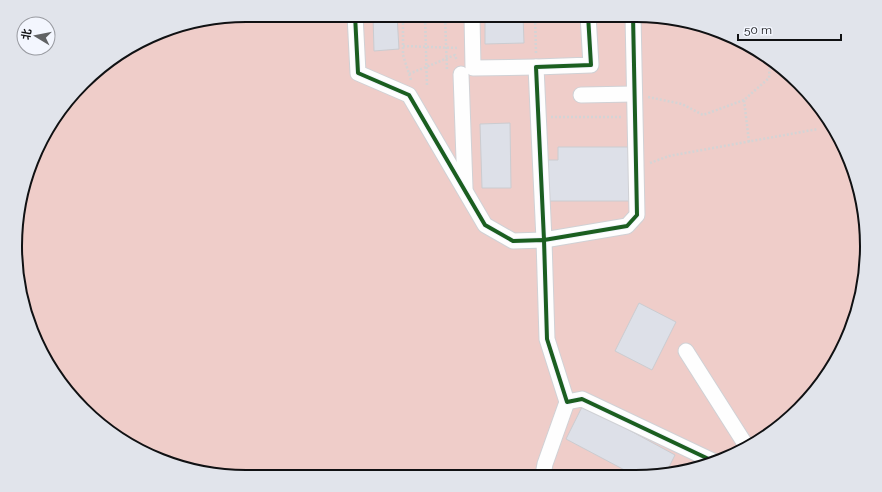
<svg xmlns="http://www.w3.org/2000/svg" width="882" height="492" font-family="Raleway,'Noto Sans SC',sans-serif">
<rect width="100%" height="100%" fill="#f6f7fb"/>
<!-- forest -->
<polygon fill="#efcdc9" points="246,15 651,15 696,23 752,46 819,106 859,186 865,276 836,362 800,409 764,438 710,465 666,475 231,477 172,465 130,446 72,398 33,334 15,261 23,186 54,117 106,63 172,27"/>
<!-- building -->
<g fill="#dde0e8" stroke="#cbccd0">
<polygon points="373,15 397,15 399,49 374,51"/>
<polygon points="485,15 523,15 524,43 485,44"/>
<polygon points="510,123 511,188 482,188 480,124"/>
<polygon points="558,147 632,147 632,201 548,201 548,160 558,160"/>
<polygon points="639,303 676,322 652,370 615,351"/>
<polygon points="583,405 675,455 665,475 634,475 566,439"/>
</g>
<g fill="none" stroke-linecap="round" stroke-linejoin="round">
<defs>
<g id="street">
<polyline points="355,15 358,73 409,95 485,225 513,241 544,240 547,339 567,402 582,399 715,462"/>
<polyline points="472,15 473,68 536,67"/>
<polyline points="588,15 591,65 536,67 544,240 627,226 637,215 633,15"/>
<polyline points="461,74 465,188"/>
<polyline points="581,95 634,94"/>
<polyline points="686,351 747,447"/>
<polyline points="543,475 545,464 567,402"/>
</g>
</defs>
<!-- street casing -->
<use href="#street" stroke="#d0d1d5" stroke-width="17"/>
<!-- path -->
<g stroke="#d4d4d5" stroke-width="2.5" stroke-dasharray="2 2" stroke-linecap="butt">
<polyline points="403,15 403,55 411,80"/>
<polyline points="425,15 427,87"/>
<polyline points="445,15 447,71"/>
<polyline points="535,15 536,53"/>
<polyline points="403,46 459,48"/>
<polyline points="409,74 455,55 457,61"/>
<polyline points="648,97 682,104 703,115 744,100"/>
<polyline points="551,117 622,117"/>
<polyline points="749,142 744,100 769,78 770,62"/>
<polyline points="650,163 669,156 818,129"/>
</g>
<!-- street -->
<use href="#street" stroke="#fefefe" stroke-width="15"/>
<defs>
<g id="cycleway">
<polyline points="355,15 358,73 409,95 485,225 513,241 544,240 547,339 567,402 582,399 715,462"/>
<polyline points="588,15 591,65 536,67 544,240 627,226 637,215 633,15"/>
</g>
</defs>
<!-- cycleway casing -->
<use href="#cycleway" stroke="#f3f6fe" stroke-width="6"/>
<!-- cycleway -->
<use href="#cycleway" stroke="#1b5e20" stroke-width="4"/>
</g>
<!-- crop -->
<path d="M0 0H882V492H0ZM246 22H636A224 224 0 0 1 860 246V246A224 224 0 0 1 636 470H246A224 224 0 0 1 22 246V246A224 224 0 0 1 246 22Z" fill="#e1e4eb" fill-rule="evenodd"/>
<path fill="none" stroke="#101113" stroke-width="2" d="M246 22H636A224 224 0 0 1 860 246V246A224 224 0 0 1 636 470H246A224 224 0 0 1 22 246V246A224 224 0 0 1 246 22Z"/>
<!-- north arrow -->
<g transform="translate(36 36) rotate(280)"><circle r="19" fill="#f3f6fe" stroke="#989aa0"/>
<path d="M0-3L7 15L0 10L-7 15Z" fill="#606264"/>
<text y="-6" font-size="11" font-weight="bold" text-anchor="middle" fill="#101113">北</text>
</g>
<!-- scale -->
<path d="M738 34v6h103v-6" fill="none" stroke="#101113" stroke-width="2"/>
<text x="744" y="34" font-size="12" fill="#101113" stroke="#f3f6fe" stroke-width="3" paint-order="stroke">50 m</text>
</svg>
